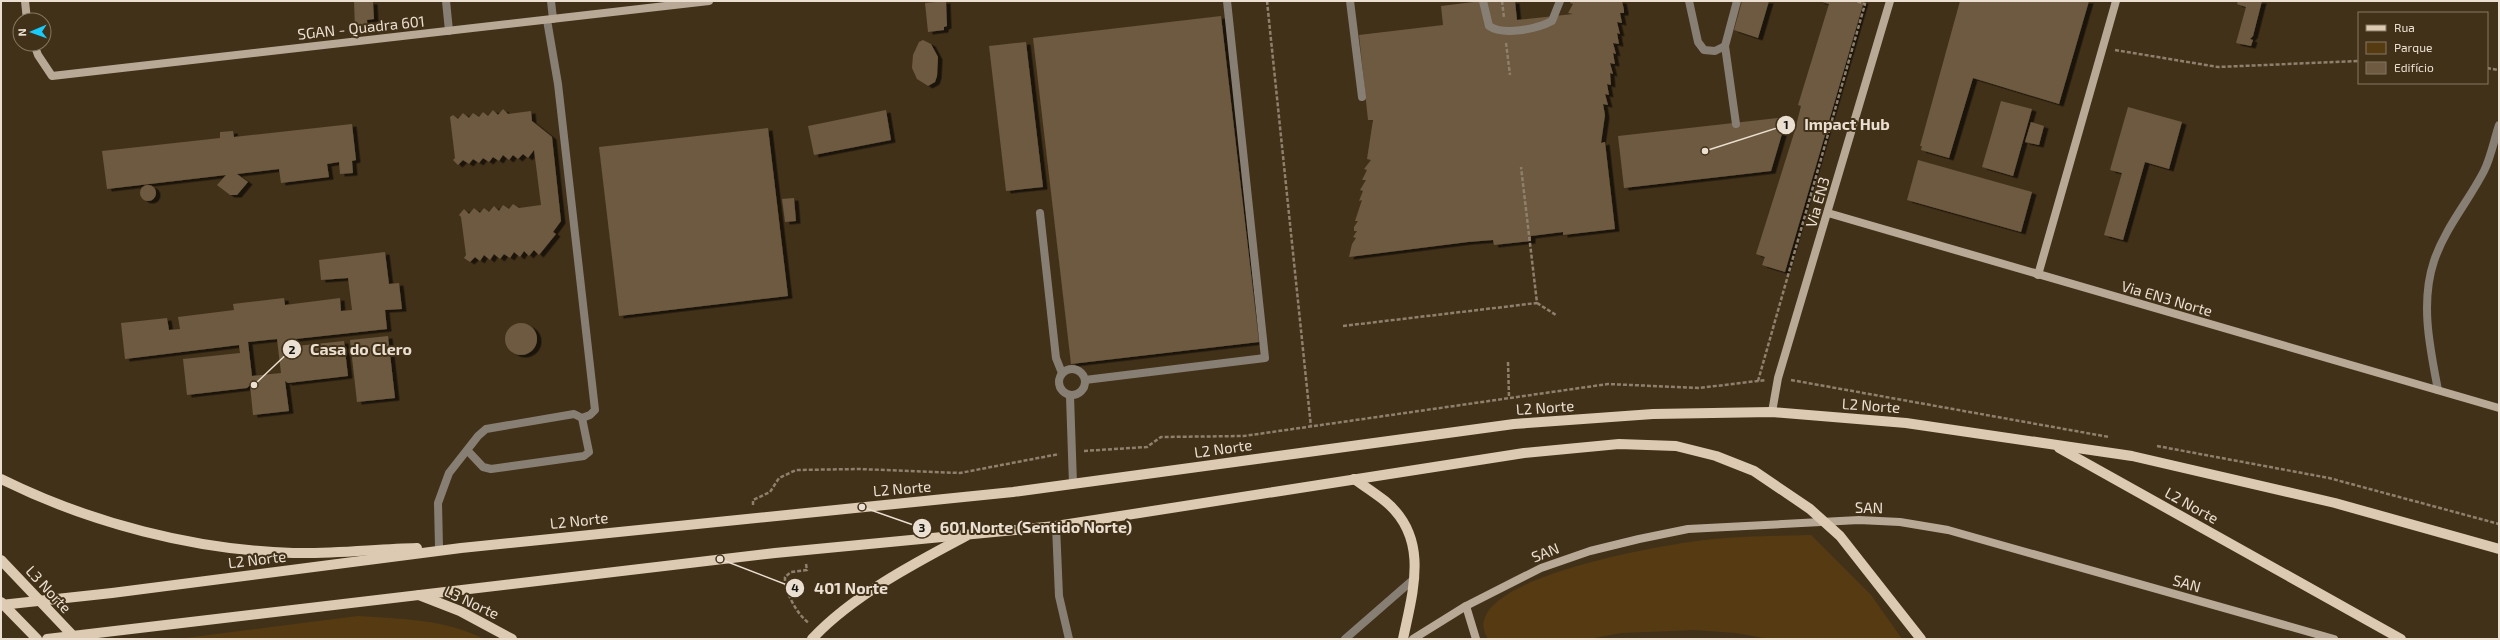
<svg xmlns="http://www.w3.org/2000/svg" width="2500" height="640" font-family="'Exo 2',sans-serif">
<defs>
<filter id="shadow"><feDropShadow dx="4.5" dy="2.5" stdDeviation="0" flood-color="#0009"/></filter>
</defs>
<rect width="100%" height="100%" fill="#423119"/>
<!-- green -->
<g fill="#563b12">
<path d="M 1811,535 L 1871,595 L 1902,639 L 1770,639 L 1736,633 L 1695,630 L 1621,633 L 1589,639 L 1488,639 C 1449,578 1679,542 1714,539 C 1746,536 1779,536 1811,535 Z"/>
<path d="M 358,616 C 401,619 445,619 484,639 L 177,639 Z"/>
</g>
<!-- building -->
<g fill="#6d5a40" fill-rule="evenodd" filter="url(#shadow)">
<polygon points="354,1 373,2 374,19 367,20 368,30 355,30"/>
<polygon points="946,1 947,26 944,27 944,30 928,32 925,3"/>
<polygon points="1482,1 1515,1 1517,20 1573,14 1568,13 1573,4 1570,3 1571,1 1622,1 1624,10 1624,13 1620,13 1622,23 1617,22 1620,34 1617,33 1619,44 1613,43 1616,54 1613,53 1615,64 1610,63 1613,74 1610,73 1611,85 1607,84 1609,95 1605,94 1608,105 1603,104 1605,115 1601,143 1605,142 1615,229 1563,235 1563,232 1531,236 1531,241 1494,245 1493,240 1468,242 1349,257 1352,244 1356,238 1353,237 1357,231 1354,231 1354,227 1358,221 1355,221 1362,200 1359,201 1363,191 1360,190 1366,180 1362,180 1367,170 1364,169 1371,160 1367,159 1373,120 1368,120 1359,35 1443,25 1441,6"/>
<polygon points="1742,1 1769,1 1758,38 1734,30"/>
<polygon points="1819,1 1864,1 1785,272 1762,265 1765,257 1756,254 1795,130 1801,106 1798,105 1829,4"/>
<polygon points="1960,1 2089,1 2059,104 1973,78 1949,158 1921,150 1922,146 1920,146"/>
<polygon points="2238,1 2262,1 2253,36 2250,39 2253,40 2251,46 2236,43 2246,7 2237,4"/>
<polygon points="1221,16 1259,342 1071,364 1033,38"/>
<polygon points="923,40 931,44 938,57 937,76 935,82 928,86 917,79 912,68 913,55 919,42"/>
<polygon points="1026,42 1043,187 1006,191 989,46"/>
<polygon points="2001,101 2032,109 2013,176 1982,167"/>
<polygon points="2128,107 2182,122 2169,169 2145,162 2123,240 2104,235 2122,173 2110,170"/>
<polygon points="503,109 508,114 531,111 532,121 552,137 561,221 553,232 556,234 539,255 534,250 529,256 524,251 520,257 514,252 510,258 504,254 500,259 494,254 490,260 484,255 480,261 475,257 470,262 464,258 466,255 461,217 459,215 464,209 469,214 474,208 480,213 484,208 489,212 494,206 499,211 503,205 509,209 513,204 519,208 541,205 534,150 528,158 523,154 518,159 513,155 509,160 503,155 499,161 493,157 489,162 483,158 479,163 473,159 469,164 463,160 458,165 453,160 455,158 450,117 453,115 458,119 463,113 469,118 473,113 479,117 483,112 488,116 493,110 498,115"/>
<polygon points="886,110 891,140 814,155 808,126"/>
<polygon points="1787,117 1771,171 1624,188 1618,136"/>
<polygon points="2031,122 2044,126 2039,145 2025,142"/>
<polygon points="352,124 356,160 352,161 353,173 340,174 339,162 327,164 329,177 281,183 279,169 237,174 248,182 237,195 230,195 217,185 226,175 107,189 102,151 220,138 220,132 233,131 234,137"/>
<polygon points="768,128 788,296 619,316 599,147"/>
<polygon points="1918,160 2032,192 2021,232 1907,200"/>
<circle cx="148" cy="193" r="8"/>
<polygon points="794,198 796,221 785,222 782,199"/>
<path d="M 385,252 L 389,284 L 399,283 L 402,309 L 385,310 L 387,329 L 286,340 L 287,347 L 344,341 L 348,376 L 288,383 L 285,381 L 289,411 L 253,415 L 250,385 L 247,388 L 187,395 L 183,359 L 240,353 L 239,345 L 125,359 L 121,323 L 167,318 L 169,330 L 180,329 L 178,317 L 234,310 L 233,304 L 284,298 L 285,305 L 340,298 L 341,311 L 352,310 L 348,278 L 321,280 L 319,260 ZM 277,339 L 281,373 L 252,376 L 248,342 Z"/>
<circle cx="521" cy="339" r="16"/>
<polygon points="388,336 395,398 357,402 350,340"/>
</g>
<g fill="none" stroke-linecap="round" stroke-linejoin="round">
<!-- path -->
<g stroke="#8e806c" stroke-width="2.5" stroke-dasharray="4 2" stroke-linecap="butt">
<polyline points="1267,1 1311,427"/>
<polyline points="1502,1 1504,18"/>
<polyline points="1506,43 1510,75"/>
<polyline points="2115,50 2218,67 2359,61"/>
<polyline points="2487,68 2499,70"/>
<polyline points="1537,303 1556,315"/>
<polyline points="1343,326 1537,303 1521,167"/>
<polyline points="1508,362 1509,397"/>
<polyline points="1791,380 2109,437"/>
<polyline points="1758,381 1865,4 1856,1"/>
<polyline points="2157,446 2329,478 2499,524"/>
<polyline points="1084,451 1147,447 1161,437 1244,436 1608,384 1699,388 1766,380"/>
<polyline points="753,505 753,500 770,492 779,478 796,470 859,469 960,473 1059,454"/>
<path d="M 806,564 L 807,570 L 791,572 L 785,577 C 784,590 797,615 809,623"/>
</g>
<!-- lane -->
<g stroke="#887f74" stroke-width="8">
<polyline points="446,1 449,31"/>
<polyline points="551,1 553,19"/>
<polyline points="1350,1 1362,97"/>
<path d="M 1483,1 L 1489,26 C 1503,36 1537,29 1552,21 L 1560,1"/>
<polyline points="1689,1 1698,42 1704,50 1715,51 1725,46 1737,1"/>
<polyline points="547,20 558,84 595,410 590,415 582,418"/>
<polyline points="1725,46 1736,124"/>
<polyline points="1040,213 1056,358 1062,373"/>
<circle cx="1072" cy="382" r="13"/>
<polyline points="1085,380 1265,358 1227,1"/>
<path d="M 2438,390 C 2430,348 2420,303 2434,261 C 2445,228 2468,202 2484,171 C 2491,157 2494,140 2499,125"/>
<polyline points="1070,396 1073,484"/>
<polyline points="439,547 438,503 449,473 478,436 486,429 574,414 582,418 589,452 584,456 491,469 483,467 468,451"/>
</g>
<!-- street -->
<g stroke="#887f74" stroke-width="8">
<polyline points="1056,526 1059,596 1069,639"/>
<polyline points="1345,639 1415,578"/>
</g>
<!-- secondary -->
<g stroke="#b8a997" stroke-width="8">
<polyline points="25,1 27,20"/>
<polyline points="34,44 38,55 52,76 709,1"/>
<polyline points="1828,213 2499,408"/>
<polyline points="2038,275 2116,1"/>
<polyline points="1772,412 1778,378 1890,1"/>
<polyline points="1466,606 1476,639"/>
<polyline points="1413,639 1466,606 1541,568 1590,551 1639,539 1688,529 1859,520 1900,522 1948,530 2334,639"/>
</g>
<!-- primary -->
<g stroke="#dccab2" stroke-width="10">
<polyline points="2059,448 2401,639"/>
<path d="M 1,479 C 90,523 194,550 293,553 C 334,554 376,549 417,548"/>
<path d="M 1354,479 C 1364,486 1375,493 1385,501 C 1430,538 1413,591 1403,639"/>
<polyline points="1,560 76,639"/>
<polyline points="419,595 460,611 512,639"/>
<polyline points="1,602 37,639"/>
<polyline points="1,605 112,593 461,548 1013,492 1514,424 1653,414 1772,412 1906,423 2132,456 2335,503 2499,549"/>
<polyline points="47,639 775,553 1056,526 1524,453 1619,444 1676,446 1716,456 1754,471 1810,509 1840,536 1921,639"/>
<path d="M 812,639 C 852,596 915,563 966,536"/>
</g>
</g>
<g text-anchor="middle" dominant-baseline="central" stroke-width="4" stroke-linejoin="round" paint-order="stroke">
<!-- street labels -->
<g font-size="15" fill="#eadfd0" stroke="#423119">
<text transform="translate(361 27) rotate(-6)">SGAN - Quadra 601</text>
<text transform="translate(1817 202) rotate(-74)">Via EN3</text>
<text transform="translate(2167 298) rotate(16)">Via EN3 Norte</text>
<text transform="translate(1871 405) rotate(4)">L2 Norte</text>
<text transform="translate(1545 407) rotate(-4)">L2 Norte</text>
<text transform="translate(1223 448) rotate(-8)">L2 Norte</text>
<text transform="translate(902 488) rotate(-5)">L2 Norte</text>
<text transform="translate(2192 505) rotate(29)">L2 Norte</text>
<text transform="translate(1869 507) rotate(1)">SAN</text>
<text transform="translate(579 520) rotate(-6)">L2 Norte</text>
<text transform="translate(1545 552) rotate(-21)">SAN</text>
<text transform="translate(257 559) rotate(-7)">L2 Norte</text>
<text transform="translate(2187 583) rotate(16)">SAN</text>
<text transform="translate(49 589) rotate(47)">L3 Norte</text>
<text transform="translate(472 602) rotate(25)">L3 Norte</text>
</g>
</g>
<!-- callouts -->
<path fill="none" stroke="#eadfd0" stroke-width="1.5" d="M1705 151L1786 125M254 385L292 349M862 507L922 528M720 559L795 588"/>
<g fill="#eadfd0" stroke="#423119" stroke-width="1.5">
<circle cx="1705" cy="151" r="4"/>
<circle cx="254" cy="385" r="4"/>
<circle cx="862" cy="507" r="4"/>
<circle cx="720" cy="559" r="4"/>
<circle cx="1786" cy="125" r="10"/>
<circle cx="292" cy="349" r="10"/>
<circle cx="922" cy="528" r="10"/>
<circle cx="795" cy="588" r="10"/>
</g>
<g font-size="12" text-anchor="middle" font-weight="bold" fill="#111">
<text x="1786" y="129">1</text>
<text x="292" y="354">2</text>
<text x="922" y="532">3</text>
<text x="795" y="592">4</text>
</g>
<g font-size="16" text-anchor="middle" font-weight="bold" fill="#eadfd0" stroke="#423119" stroke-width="4" stroke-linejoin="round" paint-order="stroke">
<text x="1847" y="130">Impact Hub</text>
<text x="361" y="355">Casa do Clero</text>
<text x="1036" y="533">601 Norte (Sentido Norte)</text>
<text x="851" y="594">401 Norte</text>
</g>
<!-- border -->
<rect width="2500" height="640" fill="none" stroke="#eadfd0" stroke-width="4"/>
<!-- legend -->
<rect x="2358" y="12" width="130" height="72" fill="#423119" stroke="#857762"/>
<rect x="2366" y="25" width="20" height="6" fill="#dccab2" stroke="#857762"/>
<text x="2394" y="32" font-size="12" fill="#eadfd0">Rua</text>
<rect x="2366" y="42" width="20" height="12" fill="#563b12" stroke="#857762"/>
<text x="2394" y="52" font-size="12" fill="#eadfd0">Parque</text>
<rect x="2366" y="62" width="20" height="12" fill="#6d5a40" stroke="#857762"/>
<text x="2394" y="72" font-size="12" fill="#eadfd0">Edifício</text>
<!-- north arrow -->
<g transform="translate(32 32) rotate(268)"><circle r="19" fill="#423119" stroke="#857762"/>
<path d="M0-3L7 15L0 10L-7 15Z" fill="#19cafc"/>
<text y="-6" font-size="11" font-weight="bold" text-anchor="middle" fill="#eadfd0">N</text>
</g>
</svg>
